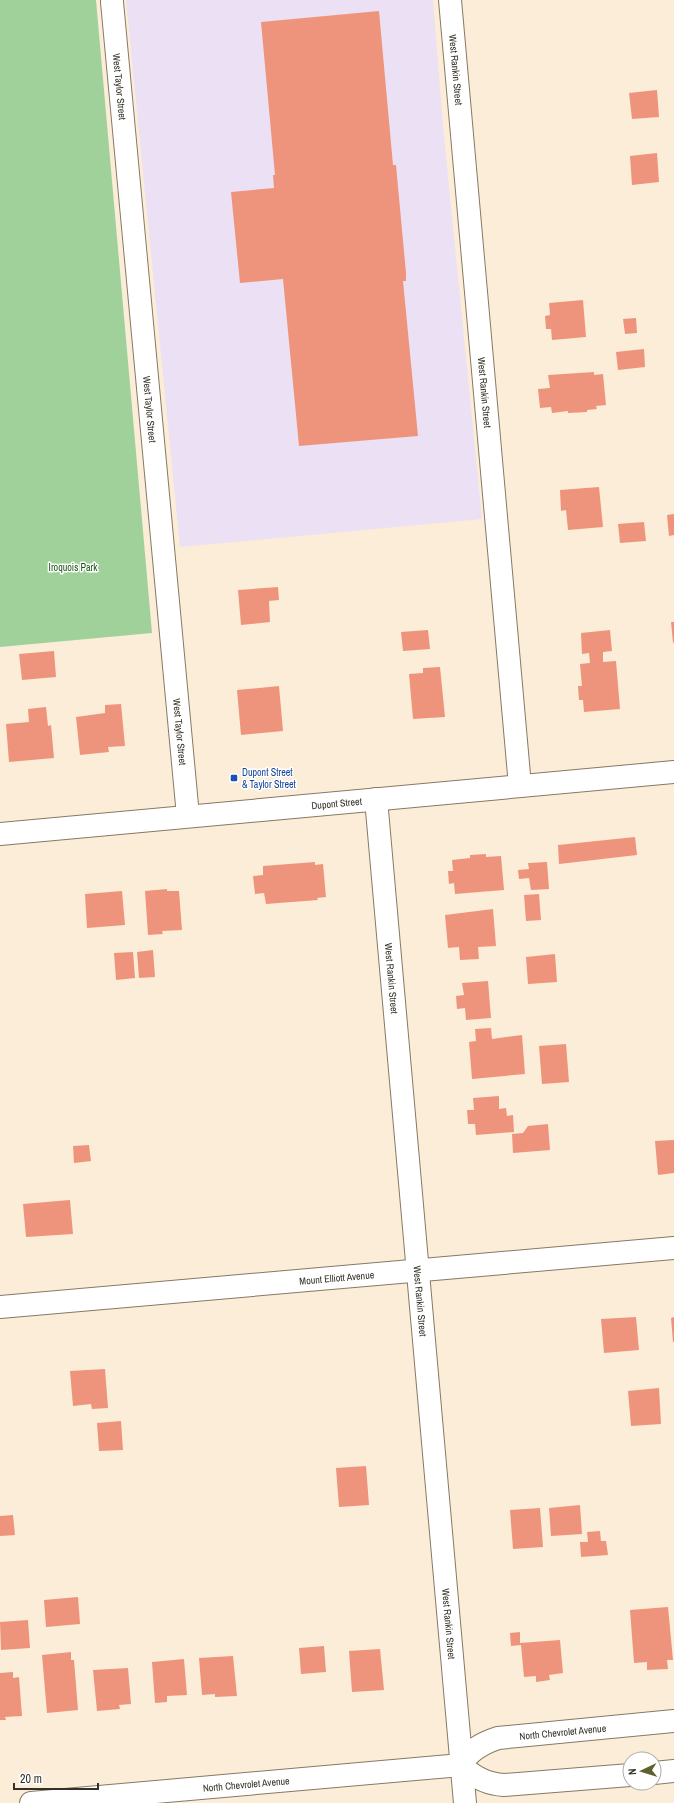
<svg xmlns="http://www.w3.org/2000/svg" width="674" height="1803" font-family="'Archivo Narrow',sans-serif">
<rect width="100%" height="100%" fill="#fbedd7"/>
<!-- education -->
<polygon fill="#ebe0f4" points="126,0 433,0 443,126 482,519 180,547"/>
<!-- green -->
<polygon fill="#a0d19b" points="0,0 96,0 152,633 0,647"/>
<!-- building -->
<g fill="#ef947c">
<polygon points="379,11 393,165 396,165 406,273 406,281 403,281 418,436 299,446 283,279 240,283 231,192 274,188 273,175 275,175 261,22"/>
<polygon points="657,90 659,117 632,119 629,93"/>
<polygon points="657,153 659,182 632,185 630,156"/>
<polygon points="583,300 586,337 552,340 551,329 546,329 545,316 550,315 549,303"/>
<polygon points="636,318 637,333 625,334 623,319"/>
<polygon points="644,349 645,367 618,370 616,352"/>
<polygon points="594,372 594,375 603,374 606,405 596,406 597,409 587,410 587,412 568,413 568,411 552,413 551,407 540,408 538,389 550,388 548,375"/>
<polygon points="599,487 603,527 568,530 566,510 561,511 560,490"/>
<polygon points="674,514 674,535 669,536 667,515"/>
<polygon points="644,522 646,541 620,543 618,524"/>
<polygon points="278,587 279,600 269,601 270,622 241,625 238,590"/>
<polygon points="671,622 674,622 674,642 673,643"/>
<polygon points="428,630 430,649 403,651 401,632"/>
<polygon points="610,630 612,651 603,652 603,662 616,661 620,709 584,712 583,700 579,700 578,686 582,686 580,664 590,663 589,653 582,654 581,633"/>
<polygon points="54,651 56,677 22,680 19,654"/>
<polygon points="440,667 445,717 413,719 409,674 423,673 423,668"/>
<polygon points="279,686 283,731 241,735 237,690"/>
<polygon points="121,704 125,746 108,747 109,752 80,755 76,717 105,713 105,705"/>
<polygon points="46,707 48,726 51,725 54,758 9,762 6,724 29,722 28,709"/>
<polygon points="635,837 637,855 559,864 558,845"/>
<polygon points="486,854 486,857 501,856 504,890 455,894 454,883 449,884 448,871 453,871 452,860 470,858 470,855"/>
<polygon points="315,862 315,865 323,864 326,897 317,898 318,900 266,904 264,893 255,894 253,876 263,875 263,866"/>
<polygon points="547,862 549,889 531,890 529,878 519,879 518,870 529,869 528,863"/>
<polygon points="167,889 167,891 179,891 182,930 162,931 163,934 148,935 145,891"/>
<polygon points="122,891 125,925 87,928 85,894"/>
<polygon points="539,894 541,920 526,921 524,895"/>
<polygon points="493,909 496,946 478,947 479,959 460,960 459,947 448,948 445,915"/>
<polygon points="153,950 155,977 139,978 137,952"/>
<polygon points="133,952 135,978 116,980 114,953"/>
<polygon points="555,954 557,982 528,984 526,957"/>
<polygon points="488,981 491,1018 466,1020 465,1008 457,1009 456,996 464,995 462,983"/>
<polygon points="491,1028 492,1039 522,1035 525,1074 472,1079 469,1042 476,1041 475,1029"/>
<polygon points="566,1044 569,1082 542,1084 539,1046"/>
<polygon points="499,1096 499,1109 506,1108 507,1116 513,1115 514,1132 476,1135 475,1124 468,1124 467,1110 474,1110 473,1098"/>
<polygon points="548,1124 550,1150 513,1153 512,1134 523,1133 528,1126"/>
<polygon points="674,1140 674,1173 658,1175 655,1141"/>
<polygon points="89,1145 91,1161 74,1163 73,1146"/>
<polygon points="70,1200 73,1234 26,1237 23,1204"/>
<polygon points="636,1317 639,1350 604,1353 601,1319"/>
<polygon points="674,1317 674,1342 673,1342 671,1318"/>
<polygon points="105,1369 108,1408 92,1409 91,1404 73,1406 70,1371"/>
<polygon points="659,1388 661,1424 631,1426 628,1391"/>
<polygon points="121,1421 123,1450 99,1451 97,1423"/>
<polygon points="366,1466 369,1505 339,1507 336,1468"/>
<polygon points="580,1505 582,1534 551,1536 549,1508"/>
<polygon points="540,1508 543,1547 513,1549 510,1510"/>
<polygon points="13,1515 15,1535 0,1536 0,1516"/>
<polygon points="600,1531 601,1541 606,1541 608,1555 581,1557 580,1542 588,1542 587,1532"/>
<polygon points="78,1597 80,1624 46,1627 44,1600"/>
<polygon points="668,1607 673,1660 667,1660 668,1669 647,1670 647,1662 634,1663 630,1610"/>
<polygon points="28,1620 30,1648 1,1650 0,1622"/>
<polygon points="520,1632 520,1643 560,1640 563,1673 549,1675 550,1680 536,1682 536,1676 524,1677 521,1645 511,1646 510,1633"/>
<polygon points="324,1646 326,1672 301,1674 299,1648"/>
<polygon points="380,1649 384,1690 352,1692 349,1651"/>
<polygon points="71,1652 71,1660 74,1660 78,1710 47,1713 42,1655"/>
<polygon points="233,1656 237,1696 215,1697 215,1694 202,1695 199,1658"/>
<polygon points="184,1659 187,1695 167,1696 167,1702 155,1703 152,1662"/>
<polygon points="128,1668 131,1704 119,1705 120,1709 97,1711 93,1670"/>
<polygon points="13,1672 13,1678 19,1677 22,1716 5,1717 6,1720 0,1720 0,1673"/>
</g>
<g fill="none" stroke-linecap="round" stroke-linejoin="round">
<defs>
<g id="minor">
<path id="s1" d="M 450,0 L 520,786"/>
<path id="s2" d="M 112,2 L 188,816"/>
<path id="s3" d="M 376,799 L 465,1803"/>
<path id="s4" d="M 0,1307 L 674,1248"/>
<path id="s5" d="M 461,1765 C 469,1750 483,1743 498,1738 L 674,1721"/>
<path d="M 461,1765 C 473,1777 487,1784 504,1785 L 630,1775"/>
<polyline points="654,1773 674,1771"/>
<path id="s6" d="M 31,1803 L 461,1765"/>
</g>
<g id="tertiary">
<path id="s7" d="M 0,834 L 674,772"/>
</g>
</defs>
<!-- minor casing -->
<use href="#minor" stroke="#867965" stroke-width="24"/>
<!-- tertiary casing -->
<use href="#tertiary" stroke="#867965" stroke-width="24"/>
<!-- minor -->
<use href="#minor" stroke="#fff" stroke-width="22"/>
<!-- tertiary -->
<use href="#tertiary" stroke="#fff" stroke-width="22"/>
</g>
<!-- markers -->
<rect fill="#1a4fb4" stroke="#fff" stroke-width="1.5" x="230" y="774" width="8" height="8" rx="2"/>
<g text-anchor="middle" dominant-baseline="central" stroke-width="3" stroke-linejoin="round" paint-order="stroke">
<!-- street labels -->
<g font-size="10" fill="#353027" stroke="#fff">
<text stroke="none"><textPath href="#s1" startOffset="70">West Rankin Street</textPath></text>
<text stroke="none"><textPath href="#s2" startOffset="85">West Taylor Street</textPath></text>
<text stroke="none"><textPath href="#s1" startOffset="394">West Rankin Street</textPath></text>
<text stroke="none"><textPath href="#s2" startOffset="409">West Taylor Street</textPath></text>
<text stroke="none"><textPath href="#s2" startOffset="733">West Taylor Street</textPath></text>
<text stroke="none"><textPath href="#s7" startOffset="338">Dupont Street</textPath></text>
<text stroke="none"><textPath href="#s3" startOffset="180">West Rankin Street</textPath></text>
<text stroke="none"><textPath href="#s4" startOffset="338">Mount Elliott Avenue</textPath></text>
<text stroke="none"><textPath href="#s3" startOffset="504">West Rankin Street</textPath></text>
<text stroke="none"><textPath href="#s3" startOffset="828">West Rankin Street</textPath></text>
<text stroke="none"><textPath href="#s5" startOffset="112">North Chevrolet Avenue</textPath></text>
<text stroke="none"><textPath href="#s6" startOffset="216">North Chevrolet Avenue</textPath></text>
</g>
<!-- park labels -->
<g font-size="10" fill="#175612" stroke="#fff">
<text x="73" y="567">Iroquois Park</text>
</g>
<!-- transit labels -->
<g font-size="10" fill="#164399" stroke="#fff" text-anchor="start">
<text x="242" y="772">Dupont Street<tspan x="242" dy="12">&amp; Taylor Street</tspan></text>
</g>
</g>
<!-- north arrow -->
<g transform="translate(642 1771) rotate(266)"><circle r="19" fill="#ffffff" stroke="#aeaca9"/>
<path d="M0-3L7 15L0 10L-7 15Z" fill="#5f602d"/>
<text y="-6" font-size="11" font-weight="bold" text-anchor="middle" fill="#353027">N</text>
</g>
<!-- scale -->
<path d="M14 1783v6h84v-6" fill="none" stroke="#353027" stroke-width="2"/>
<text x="20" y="1783" font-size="12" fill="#353027" stroke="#ffffff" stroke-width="3" paint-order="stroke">20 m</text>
</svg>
